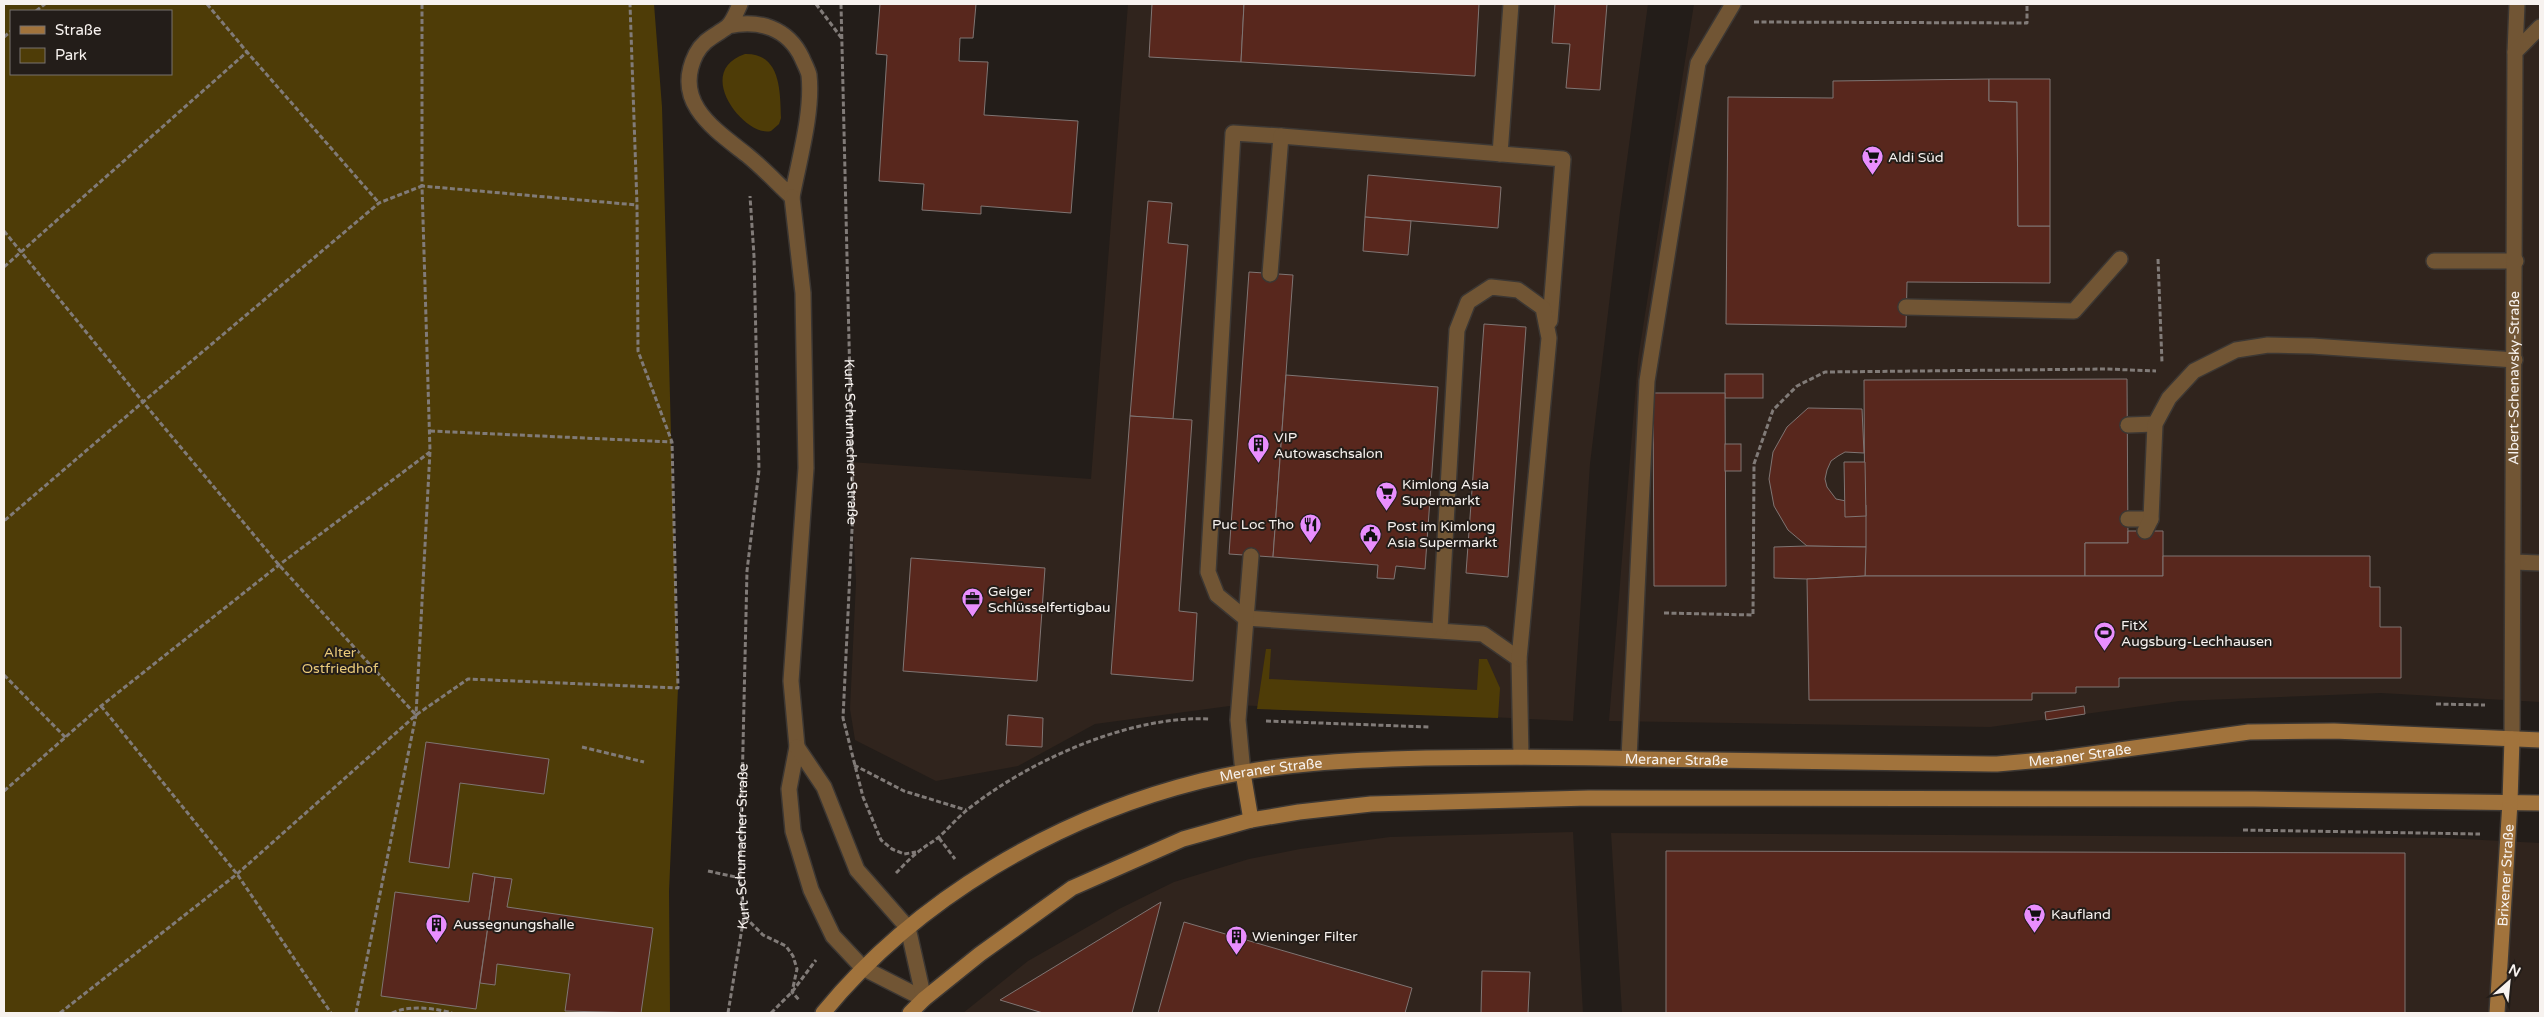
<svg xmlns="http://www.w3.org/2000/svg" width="2544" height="1017" font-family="'Varela Round',sans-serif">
<rect width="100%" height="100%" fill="#231d19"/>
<!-- built -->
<g fill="#30241d">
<polygon points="1128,4 1648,4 1620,212 1590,464 1573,721 1237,705 1095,724 1018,766 936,781 855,740 850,709 856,582 850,462 1091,479"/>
<polygon points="1694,4 2540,4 2540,702 2381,693 2179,701 1990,727 1609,721 1638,359"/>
<polygon points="1573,832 1583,1013 963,1013 1028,961 1119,909 1174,882 1249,859 1300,849 1390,837"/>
<polygon points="1611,833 2445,838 2540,843 2540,1013 1622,1013"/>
</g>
<!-- green -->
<g fill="#4e3c07" fill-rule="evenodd">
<path d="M 4,4 L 654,4 L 662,107 L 678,688 L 669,891 L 670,1013 L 4,1013 ZM 11,11 L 171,11 L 171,74 L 11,74 Z"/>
<path d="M 745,54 C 781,53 780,91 781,118 L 779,124 L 771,131 C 746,138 692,72 745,54 Z"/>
<polygon points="1266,649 1271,649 1269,679 1477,690 1479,659 1487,659 1500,688 1498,718 1257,709"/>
</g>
<!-- building -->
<g fill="#58271d" stroke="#7f7573">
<polygon points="880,4 976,4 973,38 960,38 959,61 988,62 984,115 1078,121 1071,213 981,206 981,214 922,210 924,184 879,181 887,55 876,54"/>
<polygon points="1152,4 1244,4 1241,62 1149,57"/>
<polygon points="1244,4 1479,4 1475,76 1241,62"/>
<polygon points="1555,4 1607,4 1600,90 1566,88 1570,44 1552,43"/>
<polygon points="1989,79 1989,101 2017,102 2018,226 2050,226 2050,283 1907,282 1906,327 1726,324 1728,97 1833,98 1833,81"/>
<polygon points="1989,79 2050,79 2050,226 2018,226 2017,102 1989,101"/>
<polygon points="1368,175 1501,187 1498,228 1365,217"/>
<polygon points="1148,201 1172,203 1168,243 1188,245 1173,419 1130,416"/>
<polygon points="1365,217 1411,221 1408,255 1363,251"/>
<polygon points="1249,272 1293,275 1273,557 1229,554"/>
<polygon points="1484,324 1526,327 1508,577 1466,573"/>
<rect x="1725" y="374" width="38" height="24"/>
<polygon points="1286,375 1438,387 1425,569 1396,566 1394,579 1377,578 1378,565 1273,557"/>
<polygon points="2127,379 2128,543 2085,543 2085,576 1865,576 1864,380"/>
<polygon points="1653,393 1725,393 1726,586 1654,586"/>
<polygon points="1808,408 1862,409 1864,453 1845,452 1838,456 1831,461 1827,470 1825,479 1827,487 1836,499 1866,505 1866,547 1807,546 1788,530 1774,506 1769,479 1773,452 1787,427"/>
<polygon points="1130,416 1192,420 1179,611 1197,613 1193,681 1111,674"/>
<rect x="1725" y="444" width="16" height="27"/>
<polygon points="1844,462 1865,462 1866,516 1845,517"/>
<polygon points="2128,531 2163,531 2163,576 2085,576 2085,543 2128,543"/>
<polygon points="1807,546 1866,547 1865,576 1807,579 1774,578 1774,547"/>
<polygon points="2163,556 2370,556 2370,587 2380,587 2380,627 2401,627 2401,678 2119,678 2119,687 2076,687 2076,693 2032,693 2032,700 1809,700 1807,579 1865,576 2163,576"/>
<polygon points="911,558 1045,568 1037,681 903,671"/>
<polygon points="2084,706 2085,714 2046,720 2045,712"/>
<polygon points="1008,715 1043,718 1042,747 1006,745"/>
<polygon points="426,742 549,759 544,794 460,783 449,868 409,862"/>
<polygon points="1666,851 2405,853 2405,1013 1666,1013"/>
<polygon points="473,873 495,877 476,1009 381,996 395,892 469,902"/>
<polygon points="495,877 512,879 507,907 653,928 641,1013 565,1011 570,974 497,964 495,985 480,983"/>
<polygon points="1161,902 1132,1013 1043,1013 1000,1000"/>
<polygon points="1184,922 1412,988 1405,1013 1158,1013"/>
<polygon points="1482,971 1530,972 1528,1013 1481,1013"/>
</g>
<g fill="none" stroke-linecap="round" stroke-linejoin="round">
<defs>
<g id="lane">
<polyline points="2515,52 2517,4"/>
<polyline points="1281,136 1233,133 1208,572 1217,595 1245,618 1483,634 1519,659 1521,757"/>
<polyline points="1500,154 1511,4"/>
<polyline points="2434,261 2516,261"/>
<polyline points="1270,274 1281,136 1563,159 1550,321"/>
<polyline points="1906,307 2074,311 2120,259"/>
<polyline points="2128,425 2155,424"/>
<polyline points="2128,519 2151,519"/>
<polyline points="2145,531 2151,519 2155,424 2169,398 2194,371 2236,350 2268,345 2312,346 2515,360"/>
<polyline points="2513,562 2540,563"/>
<polyline points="1440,629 1457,330 1468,302 1491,287 1518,290 1543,308 1549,338 1519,659"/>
<polyline points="1629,758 1647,381 1698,63 1733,4"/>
<polyline points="1243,773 1238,720 1251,556"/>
</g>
<g id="street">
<path d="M 728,26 C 759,19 788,28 802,58 C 804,63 808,70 809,75 C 813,112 799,160 792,197 C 777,183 763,168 747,155 C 714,129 672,102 696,54 C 704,39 715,36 727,27 C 733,22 737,11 740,4"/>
<polyline points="792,197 803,293 806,468 791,681 797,747 789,789 793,831 811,890 833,936 863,968 924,999"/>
<path id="s3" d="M 2512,739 L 2515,52 L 2540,27"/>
<polyline points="797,747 824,787 857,870 908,928 924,999"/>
</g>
<g id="secondary">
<polyline points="1243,773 1251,820"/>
<path id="s4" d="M 823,1013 C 917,898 1057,817 1201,781 C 1274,763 1351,760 1426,758 C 1499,757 1572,757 1645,759 C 1763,761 1880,762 1997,764 L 2055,759 L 2249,732 L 2334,731 L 2540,740"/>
<polyline points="910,1013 924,999 980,954 1072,888 1183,839 1251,820 1299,812 1371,804 1589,798 2254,799 2540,803"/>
<path id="s5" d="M 2497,1013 L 2510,802 L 2512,739"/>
</g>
</defs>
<!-- lane casing -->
<use href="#lane" stroke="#3c3733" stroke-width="18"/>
<!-- street casing -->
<use href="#street" stroke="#3c3733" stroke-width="18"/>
<!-- secondary casing -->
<use href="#secondary" stroke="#3c3733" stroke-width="18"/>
<!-- path -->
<g stroke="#817b78" stroke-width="3" stroke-dasharray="5 2.5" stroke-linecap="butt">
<polyline points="207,4 247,52"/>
<polyline points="422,4 422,186 637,205"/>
<polyline points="816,4 843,40"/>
<path id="s1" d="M 841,4 L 853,509 L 843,718 L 863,797 L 881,840 L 892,849 L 904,854 L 916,852"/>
<polyline points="36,11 45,4"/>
<polyline points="1754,22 2027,23 2027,4"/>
<polyline points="4,37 11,31"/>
<polyline points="4,231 143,402 4,521"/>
<polyline points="2158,259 2162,363"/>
<polyline points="4,267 247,52 379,203"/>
<polyline points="430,431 672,442"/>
<polyline points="1664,613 1753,615 1754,464 1773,410 1797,386 1825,372 2106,369 2156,371"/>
<polyline points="4,675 66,738"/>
<polyline points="2436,704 2485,705"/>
<polyline points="101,706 237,874 331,1013"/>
<polyline points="1266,721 1429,727"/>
<polyline points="582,747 644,762"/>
<polyline points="854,765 904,791 966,810"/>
<polyline points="4,791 101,706 279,565 430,452"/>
<polyline points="2243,830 2480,834"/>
<polyline points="939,838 955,859"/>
<polyline points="708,871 740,878"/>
<path d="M 896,873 C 903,866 910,858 918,852 C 925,846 933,842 940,836 C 949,828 957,818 967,810 C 1028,761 1130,715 1209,719"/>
<polyline points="745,917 763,935 786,946 793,956 797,969 792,992 799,1000"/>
<polyline points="60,1013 237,874 416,715 468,679 678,688 672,442 638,351 637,205 630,4"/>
<polyline points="356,1013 416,715 430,451 422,186 379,203 143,402 279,565 416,715"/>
<path d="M 392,1013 C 408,1005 435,1008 452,1013"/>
<path id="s2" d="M 728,1013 L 744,916 L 740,878 L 747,571 L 759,470 L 754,256 L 750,196"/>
<polyline points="771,1013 792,992 816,960"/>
</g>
<!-- lane -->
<use href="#lane" stroke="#715534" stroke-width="15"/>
<!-- street -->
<use href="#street" stroke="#715534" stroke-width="15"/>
<!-- secondary -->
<use href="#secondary" stroke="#a1733c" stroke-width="15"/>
</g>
<!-- icons -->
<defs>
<symbol id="supermarket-pin" viewBox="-11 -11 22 30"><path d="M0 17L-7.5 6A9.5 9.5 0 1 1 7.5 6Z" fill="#e98efe" stroke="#231d19"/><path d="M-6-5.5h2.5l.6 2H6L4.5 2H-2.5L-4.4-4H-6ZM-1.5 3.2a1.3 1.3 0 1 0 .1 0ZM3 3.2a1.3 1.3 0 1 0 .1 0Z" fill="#111"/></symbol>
<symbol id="building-pin" viewBox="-11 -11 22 30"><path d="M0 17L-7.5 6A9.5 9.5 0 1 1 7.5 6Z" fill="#e98efe" stroke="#231d19"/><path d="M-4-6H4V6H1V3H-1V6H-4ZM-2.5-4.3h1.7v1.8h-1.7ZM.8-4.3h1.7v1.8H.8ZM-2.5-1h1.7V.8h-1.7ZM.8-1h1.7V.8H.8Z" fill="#111"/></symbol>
<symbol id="restaurant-pin" viewBox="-11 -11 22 30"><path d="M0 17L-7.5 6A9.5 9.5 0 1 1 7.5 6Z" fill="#e98efe" stroke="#231d19"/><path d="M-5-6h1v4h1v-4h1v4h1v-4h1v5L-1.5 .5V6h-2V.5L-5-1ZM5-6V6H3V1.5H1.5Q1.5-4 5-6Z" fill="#111"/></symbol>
<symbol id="civic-pin" viewBox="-11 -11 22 30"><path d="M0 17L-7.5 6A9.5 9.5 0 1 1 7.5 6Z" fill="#e98efe" stroke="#231d19"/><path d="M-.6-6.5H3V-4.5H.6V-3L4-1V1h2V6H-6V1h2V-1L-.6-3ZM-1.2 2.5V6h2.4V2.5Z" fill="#111"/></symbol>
<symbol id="office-pin" viewBox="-11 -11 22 30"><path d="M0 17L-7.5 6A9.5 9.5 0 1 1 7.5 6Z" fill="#e98efe" stroke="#231d19"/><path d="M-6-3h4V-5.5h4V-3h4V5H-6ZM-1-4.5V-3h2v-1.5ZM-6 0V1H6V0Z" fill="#111"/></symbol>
<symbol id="stadium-pin" viewBox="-11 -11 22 30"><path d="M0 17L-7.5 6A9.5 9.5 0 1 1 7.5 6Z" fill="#e98efe" stroke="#231d19"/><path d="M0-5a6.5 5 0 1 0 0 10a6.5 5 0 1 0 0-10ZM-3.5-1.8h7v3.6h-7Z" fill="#111"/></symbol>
</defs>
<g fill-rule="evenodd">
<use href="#supermarket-pin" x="1860" y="144" width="25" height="34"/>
<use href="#building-pin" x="1246" y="432" width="25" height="34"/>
<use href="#supermarket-pin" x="1374" y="480" width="25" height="34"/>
<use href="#restaurant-pin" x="1298" y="512" width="25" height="34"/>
<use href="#civic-pin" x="1358" y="522" width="25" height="34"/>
<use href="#office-pin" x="960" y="586" width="25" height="34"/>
<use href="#stadium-pin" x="2092" y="620" width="25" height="34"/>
<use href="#supermarket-pin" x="2022" y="902" width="25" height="34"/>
<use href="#building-pin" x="424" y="912" width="25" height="34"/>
<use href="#building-pin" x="1224" y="924" width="25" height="34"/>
</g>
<g text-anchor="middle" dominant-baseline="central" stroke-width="4" stroke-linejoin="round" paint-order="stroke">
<!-- poi labels -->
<g font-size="14" fill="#f7f2ef" stroke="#231d19" text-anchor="start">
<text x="1888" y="157">Aldi Süd</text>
<text x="1274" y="437">VIP<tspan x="1274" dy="16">Autowaschsalon</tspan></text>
<text x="1402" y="484">Kimlong Asia<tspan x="1402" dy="16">Supermarkt</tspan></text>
<text x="1294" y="524" text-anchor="end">Puc Loc Tho</text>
<text x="1387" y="526">Post im Kimlong<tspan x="1387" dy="16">Asia Supermarkt</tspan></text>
<text x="988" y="591">Geiger<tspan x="988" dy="16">Schlüsselfertigbau</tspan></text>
<text x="2121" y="625">FitX<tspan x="2121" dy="16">Augsburg-Lechhausen</tspan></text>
<text x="2051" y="914">Kaufland</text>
<text x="453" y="924">Aussegnungshalle</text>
<text x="1252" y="936">Wieninger Filter</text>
</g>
<!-- street labels -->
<g font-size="14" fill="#f7f2ef" stroke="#231d19">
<text stroke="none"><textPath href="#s3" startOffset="361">Albert-Schenavsky-Straße</textPath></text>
<text stroke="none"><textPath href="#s1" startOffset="438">Kurt-Schumacher-Straße</textPath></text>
<text stroke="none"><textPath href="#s4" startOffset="1332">Meraner Straße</textPath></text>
<text stroke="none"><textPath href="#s4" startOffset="928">Meraner Straße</textPath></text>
<text stroke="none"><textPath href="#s4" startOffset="522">Meraner Straße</textPath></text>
<text stroke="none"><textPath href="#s2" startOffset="168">Kurt-Schumacher-Straße</textPath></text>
<text stroke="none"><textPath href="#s5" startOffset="138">Brixener Straße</textPath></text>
</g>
<!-- park labels -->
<g font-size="14" fill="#eaca7a" stroke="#231d19">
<text x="340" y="652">Alter<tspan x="340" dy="16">Ostfriedhof</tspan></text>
</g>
</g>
<!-- border -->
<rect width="2544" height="1017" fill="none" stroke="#f7f2ef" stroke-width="10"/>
<!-- legend -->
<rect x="10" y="10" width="162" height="65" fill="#231d19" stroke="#78726f"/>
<rect x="20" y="26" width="25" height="8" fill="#a1733c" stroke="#78726f"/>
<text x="55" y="35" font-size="15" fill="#f7f2ef">Straße</text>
<rect x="20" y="48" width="25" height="15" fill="#4e3c07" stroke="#78726f"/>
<text x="55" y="60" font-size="15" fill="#f7f2ef">Park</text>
<!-- north arrow -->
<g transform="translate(2509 982) rotate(27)" stroke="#231d19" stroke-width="4" paint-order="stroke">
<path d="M0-4L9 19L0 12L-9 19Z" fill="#f7f2ef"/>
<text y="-8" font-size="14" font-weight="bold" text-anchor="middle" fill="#f7f2ef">N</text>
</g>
</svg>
